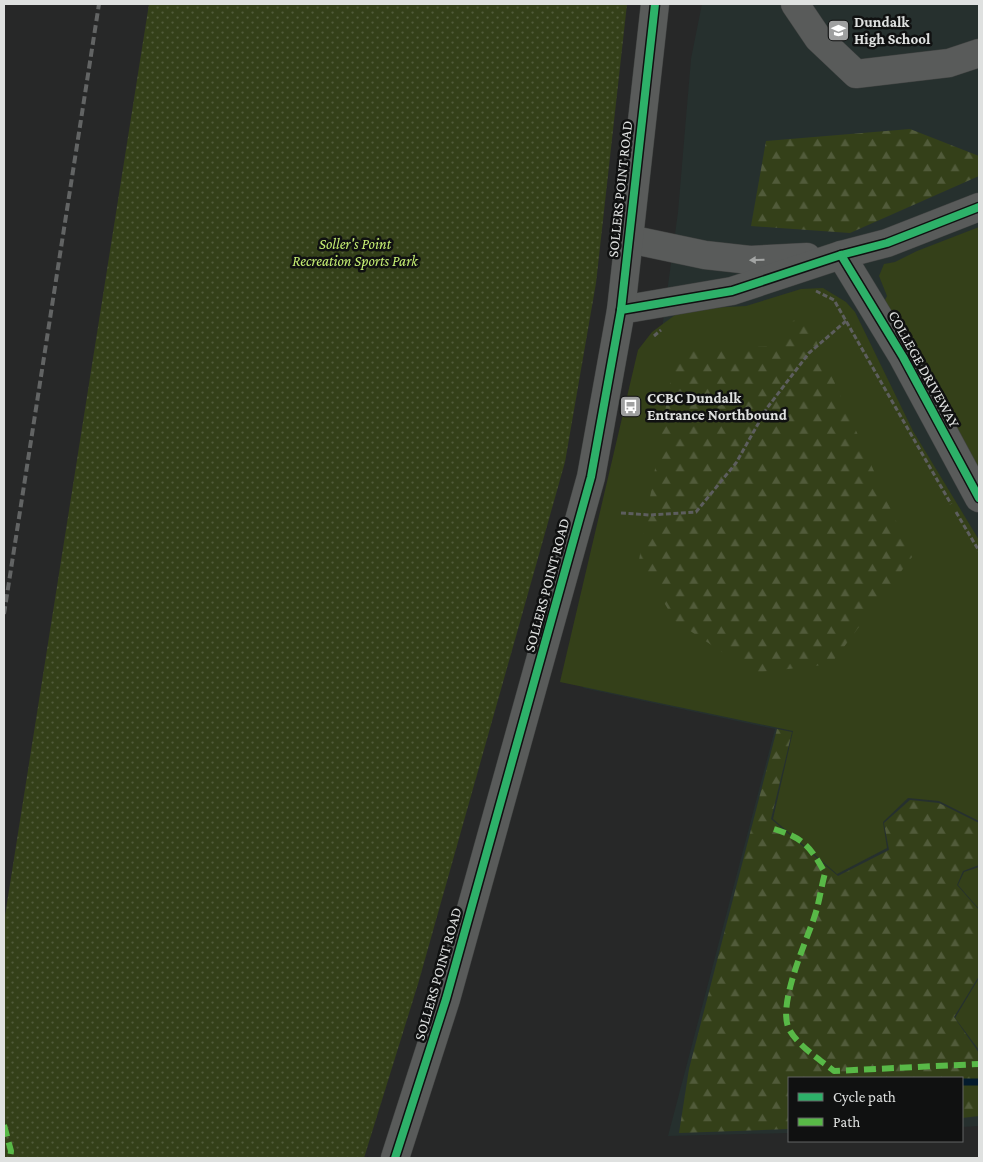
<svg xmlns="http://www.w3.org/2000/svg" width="983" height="1162" font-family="'Crimson Pro',serif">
<defs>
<pattern id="forest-firs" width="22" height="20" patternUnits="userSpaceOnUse" patternTransform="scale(1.25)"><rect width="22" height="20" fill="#344019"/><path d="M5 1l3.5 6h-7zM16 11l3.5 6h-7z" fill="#515b3a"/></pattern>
<pattern id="park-dots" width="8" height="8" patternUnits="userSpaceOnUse" patternTransform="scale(1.25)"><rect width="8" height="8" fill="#344019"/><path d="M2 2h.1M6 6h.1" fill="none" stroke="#515b3a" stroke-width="1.8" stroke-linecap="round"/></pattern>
</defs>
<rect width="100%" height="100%" fill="#272828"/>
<!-- built -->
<polygon fill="#26302e" points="702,4 979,4 979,1126 962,1127 962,1078 789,1078 789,1133 668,1136 775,729 583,688 631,492 656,373 678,212 691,59"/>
<!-- green -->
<g fill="#344019">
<polygon points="979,227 979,471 950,425 885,300 887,296 879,276 884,264 895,262 917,251"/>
<polygon points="823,288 846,302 855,312 913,431 979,540 979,821 939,801 908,798 883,822 887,848 837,874 773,819 793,731 560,682 638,350 652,332 675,315 710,308 746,306 801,289"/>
<polygon points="979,867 979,909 958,885 964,872"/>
<polygon points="979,978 979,1050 955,1018"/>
</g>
<!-- forest -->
<g fill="url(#forest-firs)">
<polygon points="910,129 979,156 979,176 850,233 751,226 766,141"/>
<polygon points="803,311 912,557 831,664 754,673 675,621 639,560 676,349 769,346"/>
<polygon points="777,729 792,732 771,819 838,876 889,850 884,823 910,800 939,803 979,823 979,865 963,871 957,885 979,910 979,976 954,1017 979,1053 979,1116 962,1118 962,1078 789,1078 789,1129 679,1133 689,1069"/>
</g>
<!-- park -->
<polygon fill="url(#park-dots)" points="149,4 627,4 596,283 565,462 418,984 364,1158 4,1158 4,922"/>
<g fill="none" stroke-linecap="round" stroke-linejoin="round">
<!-- stream -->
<polyline stroke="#041b2d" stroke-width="7" points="962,1082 979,1082"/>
<defs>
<g id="minor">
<polyline points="795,4 818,38 856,74 949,63 979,53"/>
<polyline points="629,239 705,255 750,260 807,257"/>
<polyline points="841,255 903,357 979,498"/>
<polyline points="621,310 732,291 841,255 887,243 979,207"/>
<polyline points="395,1158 446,999 591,477 621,310 655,4"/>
</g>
</defs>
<!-- minor casing -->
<use href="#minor" stroke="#414342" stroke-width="29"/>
<!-- path -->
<g stroke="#5d5e5e" stroke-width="3" stroke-dasharray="5 2.5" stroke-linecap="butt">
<polyline points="816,291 834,300 951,504"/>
<polyline points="654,336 661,330"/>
<polyline points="956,512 979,551"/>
<polyline points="621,513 650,515 696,512 736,463 767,408 809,353 846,321"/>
</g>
<!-- minor -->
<use href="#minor" stroke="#595b5a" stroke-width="28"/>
<!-- rail -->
<polyline stroke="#626464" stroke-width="4" stroke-dasharray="8 4" stroke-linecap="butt" points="4,614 99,4"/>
<!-- quiet -->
<g stroke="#58b947" stroke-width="6" stroke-dasharray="12 6" stroke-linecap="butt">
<path d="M 774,829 C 803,838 810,846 825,873 C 821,888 819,904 814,918 C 806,942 777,1005 789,1029 C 798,1046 819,1059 834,1071 L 979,1064"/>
<polyline points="4,1125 11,1151 10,1158"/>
</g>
<defs>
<g id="cycleway">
<polyline points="841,255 903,357 979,498"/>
<polyline points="621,310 732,291 841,255 887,243 979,207"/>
<polyline points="395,1158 446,999 591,477 621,310 655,4"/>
</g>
</defs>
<!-- cycleway casing -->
<use href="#cycleway" stroke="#101111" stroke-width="11"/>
<!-- cycleway -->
<use href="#cycleway" stroke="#2db169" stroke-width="8"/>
</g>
<!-- one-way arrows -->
<defs><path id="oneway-solid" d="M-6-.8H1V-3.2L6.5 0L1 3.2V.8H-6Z" transform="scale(1.25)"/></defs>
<use fill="#a3a5a4" href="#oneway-solid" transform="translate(757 260) rotate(178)"/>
<!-- icons -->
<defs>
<symbol id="school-square" viewBox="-11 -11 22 22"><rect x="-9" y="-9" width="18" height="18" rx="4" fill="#9fa0a0" stroke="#101111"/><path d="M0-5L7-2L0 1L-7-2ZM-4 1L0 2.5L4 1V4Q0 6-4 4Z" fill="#fff"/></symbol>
<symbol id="bus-square" viewBox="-11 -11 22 22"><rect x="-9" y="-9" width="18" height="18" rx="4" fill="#9fa0a0" stroke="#101111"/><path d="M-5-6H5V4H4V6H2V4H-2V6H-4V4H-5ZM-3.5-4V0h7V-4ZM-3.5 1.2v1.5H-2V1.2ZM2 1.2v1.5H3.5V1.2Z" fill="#fff"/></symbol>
</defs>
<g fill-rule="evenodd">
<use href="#school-square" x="826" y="18" width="25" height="25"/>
<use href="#bus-square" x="618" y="394" width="25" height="25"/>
</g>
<g text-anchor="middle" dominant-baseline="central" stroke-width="5" stroke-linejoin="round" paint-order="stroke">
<!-- poi labels -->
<g font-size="15" font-weight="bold" fill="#dfe1e0" stroke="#101111" text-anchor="start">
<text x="854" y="22">Dundalk<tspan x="854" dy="17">High School</tspan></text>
<text x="647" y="398">CCBC Dundalk<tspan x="647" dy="17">Entrance Northbound</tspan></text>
</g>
<!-- street labels -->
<g font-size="15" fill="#dfe1e0" stroke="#101111">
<text transform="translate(620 189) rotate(-84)">SOLLERS POINT ROAD</text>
<text transform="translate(924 369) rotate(61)">COLLEGE DRIVEWAY</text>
<text transform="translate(547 585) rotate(-75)">SOLLERS POINT ROAD</text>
<text transform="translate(438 974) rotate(-74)">SOLLERS POINT ROAD</text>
</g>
<!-- park labels -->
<g font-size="15" font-style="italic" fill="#c6ef73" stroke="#101111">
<text x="355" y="244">Soller's Point<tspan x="355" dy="17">Recreation Sports Park</tspan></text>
</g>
</g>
<!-- border -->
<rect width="983" height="1162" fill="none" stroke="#dfe1e0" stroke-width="10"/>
<!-- legend -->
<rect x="788" y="1077" width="175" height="65" fill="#101111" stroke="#636464"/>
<rect x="798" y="1093" width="25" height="8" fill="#2db169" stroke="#636464"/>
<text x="833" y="1102" font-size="15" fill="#dfe1e0">Cycle path</text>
<rect x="798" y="1118" width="25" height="8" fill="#58b947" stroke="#636464"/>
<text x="833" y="1127" font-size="15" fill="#dfe1e0">Path</text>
</svg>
